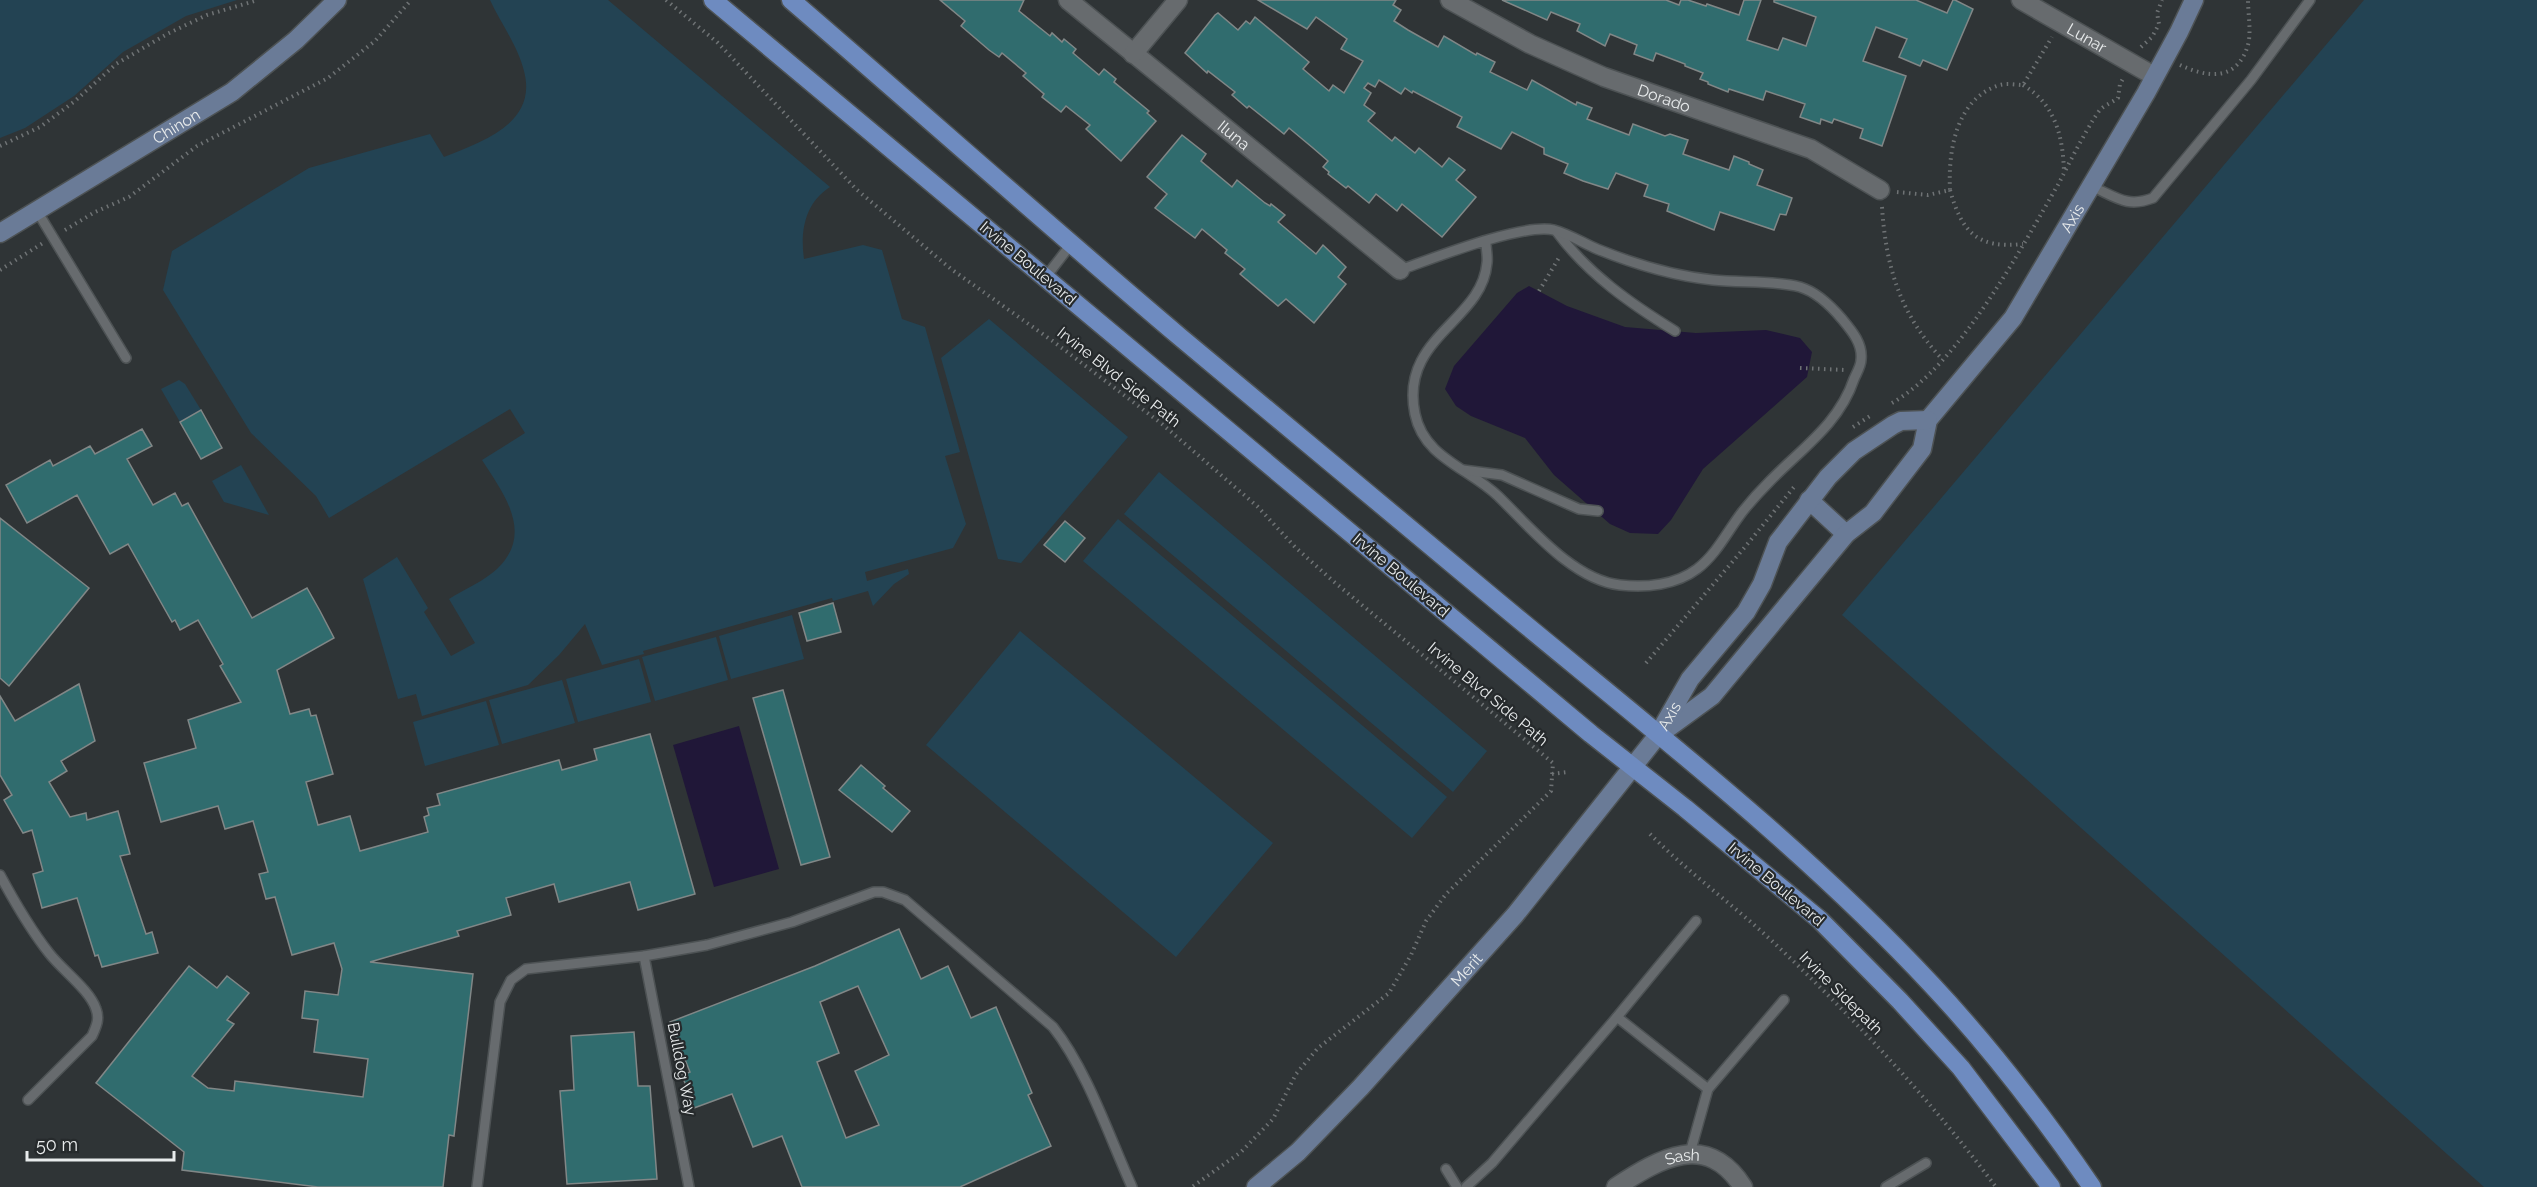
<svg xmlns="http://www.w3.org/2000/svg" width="2537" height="1187" font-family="Raleway,sans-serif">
<rect width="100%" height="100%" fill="#2f3436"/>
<!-- green -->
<g fill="#234353">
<polygon points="0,0 237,0 186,16 123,52 74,96 25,128 0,138"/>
<path d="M 490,0 L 608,0 L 830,187 C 805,203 800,231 804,259 L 863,245 L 882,250 L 902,319 L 925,327 L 960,452 L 945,456 L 966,524 L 953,548 L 865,572 L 867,581 L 908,569 L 909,574 L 894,584 L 873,606 L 868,591 L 833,601 L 832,598 L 643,651 L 644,654 L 602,665 L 585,624 L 559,655 L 528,685 L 422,716 L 416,694 L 398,699 L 363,579 L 397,557 L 428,608 L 424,612 L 451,656 L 475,643 L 449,599 C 465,589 484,581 497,569 C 535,533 503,493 482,460 L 525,433 L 510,409 L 329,518 L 316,496 L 251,433 L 163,290 L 172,251 L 309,168 L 430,134 L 444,157 C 482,141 538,124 524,71 C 518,46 500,22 490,0 Z"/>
<polygon points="2364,0 2537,0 2537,1187 2484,1187 1842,615"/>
<polygon points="989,319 1128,437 1021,563 998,559 941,358"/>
<polygon points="179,380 185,384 201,410 180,422 161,389"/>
<polygon points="241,465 269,515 224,502 212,481"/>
<polygon points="1159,472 1487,751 1453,792 1124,514"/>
<polygon points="1118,519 1447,797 1412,838 1083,561"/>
<polygon points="792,615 804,659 731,679 719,636"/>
<polygon points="1020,631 1273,843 1176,957 926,745"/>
<polygon points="716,637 728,680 655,701 642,657"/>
<polygon points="639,659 651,702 578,722 566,679"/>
<polygon points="562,680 575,723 502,744 489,700"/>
<polygon points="486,701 499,745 425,766 413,722"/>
</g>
<!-- water -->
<g fill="#201738">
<polygon points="1529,286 1567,306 1625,327 1696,333 1766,330 1800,338 1812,352 1807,377 1703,469 1671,520 1658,534 1630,533 1610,524 1554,475 1525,438 1471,416 1456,406 1445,389 1454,366 1517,293"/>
<polygon points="739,726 779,869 714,887 673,745"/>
</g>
<!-- building -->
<g fill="#306c6e" stroke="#818787" stroke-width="1.5" fill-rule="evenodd">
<polygon points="940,0 1024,0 1019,11 1050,36 1052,33 1062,42 1064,39 1076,49 1073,53 1099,75 1104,69 1116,79 1114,82 1149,111 1147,113 1156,121 1121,161 1086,129 1090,125 1066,106 1061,112 1042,97 1044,94 1023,76 1026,73 1002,53 999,57 989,50 961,26 965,21"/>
<polygon points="1258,0 1396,0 1393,5 1401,10 1394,21 1408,30 1438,47 1444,36 1476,55 1477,53 1495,62 1490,72 1527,90 1532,80 1576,105 1577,102 1592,108 1587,119 1629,135 1633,124 1665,136 1670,134 1688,140 1683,154 1729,170 1734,156 1749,162 1749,164 1763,170 1757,185 1792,198 1786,215 1780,214 1774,230 1720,212 1714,230 1667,211 1669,204 1644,196 1648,185 1616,173 1608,189 1583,181 1564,173 1568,164 1544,154 1544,148 1512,132 1501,149 1457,127 1462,117 1413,91 1412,93 1405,88 1401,94 1379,80 1375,87 1368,83 1364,88 1371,93 1364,105 1375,113 1368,121 1392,141 1395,137 1415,153 1419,148 1442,167 1449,158 1465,170 1456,180 1476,197 1442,237 1402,204 1397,211 1376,194 1369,203 1348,186 1346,188 1328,174 1329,172 1323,167 1328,161 1313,148 1289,128 1284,134 1249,106 1247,108 1232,95 1235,92 1208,71 1207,73 1185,53 1215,15 1218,13 1238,30 1246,21 1250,24 1255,17 1309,62 1303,69 1329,91 1333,85 1344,93 1363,61 1341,49 1347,39 1316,17 1307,29"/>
<polygon points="1502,0 1666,0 1679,5 1681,0 1688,0 1706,6 1707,4 1739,15 1744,0 1761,0 1747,40 1778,50 1783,38 1806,46 1816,17 1774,2 1774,0 1916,0 1947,13 1953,0 1955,0 1973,9 1947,70 1923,60 1920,66 1899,57 1907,39 1876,27 1863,61 1906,76 1882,146 1860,138 1863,129 1834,119 1832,123 1821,119 1820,124 1800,117 1805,104 1766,91 1763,100 1729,89 1728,92 1708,84 1708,82 1700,79 1703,73 1685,66 1685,64 1656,53 1653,61 1634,54 1637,45 1610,34 1605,46 1577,31 1580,24 1551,12 1547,20"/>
<polygon points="1182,135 1206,154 1201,161 1232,187 1237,180 1265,203 1270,206 1271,204 1285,215 1278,222 1316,254 1323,245 1346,267 1338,277 1346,284 1314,323 1286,299 1278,306 1240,274 1245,269 1225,253 1227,250 1202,229 1195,238 1155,208 1167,194 1147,177"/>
<polygon points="201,410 222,448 201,459 180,422"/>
<polygon points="142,429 152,446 127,459 153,505 175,493 182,506 188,503 252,618 307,588 320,611 334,638 277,670 290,714 309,709 311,716 316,715 333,774 306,782 318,825 350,816 360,851 428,832 424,817 429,815 427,808 440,805 437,794 559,760 562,770 597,760 594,749 650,734 695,894 638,910 630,882 559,902 554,884 506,898 511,915 457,931 459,936 370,962 473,974 454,1136 449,1135 443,1187 318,1187 182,1170 184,1152 96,1083 189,966 217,988 227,976 249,993 227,1020 234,1024 192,1076 208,1088 234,1091 235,1081 363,1097 368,1059 314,1052 318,1020 302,1018 305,991 338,995 342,969 334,943 292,955 275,897 266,899 259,874 268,872 253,821 225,829 218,806 161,822 144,763 196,748 188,720 241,702 220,666 223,664 198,620 180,630 175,620 172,622 128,544 110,554 77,495 27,523 6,485 50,460 53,466 90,446 95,454"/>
<polygon points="0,518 89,588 9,686 0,678"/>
<polygon points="1065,521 1085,538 1065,562 1044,545"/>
<polygon points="833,603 841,632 807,641 799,613"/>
<polygon points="79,684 95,741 61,761 67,771 49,782 70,817 86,813 87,820 118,811 130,854 120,856 146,934 152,932 158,953 102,967 98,955 95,956 77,898 42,908 33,874 43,871 32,830 23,833 4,800 12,795 0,775 0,696 15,721"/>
<polygon points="783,690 830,857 801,865 753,698"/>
<polygon points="861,765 885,786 883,788 910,811 892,832 839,790"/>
<path d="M 899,929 L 921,979 L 948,966 L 971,1018 L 996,1007 L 1032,1093 L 1028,1095 L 1051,1146 L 960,1187 L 802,1187 L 782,1136 L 753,1147 L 732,1094 L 694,1108 L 682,1075 L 690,1072 L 670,1022 L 815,966 ZM 858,986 L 889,1055 L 855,1071 L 879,1125 L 846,1138 L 817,1062 L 839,1053 L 820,1002 Z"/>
<polygon points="634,1032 638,1086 650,1086 657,1179 567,1184 560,1091 574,1090 571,1036"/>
</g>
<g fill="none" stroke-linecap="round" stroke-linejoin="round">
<defs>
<g id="lane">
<path d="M 2091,186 C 2116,197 2127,208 2153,198 L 2251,80 L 2310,0"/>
<polyline points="37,211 126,358"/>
<path d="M 1557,232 C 1588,274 1631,304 1675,331"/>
<path d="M 1400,270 C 1434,258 1522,223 1554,230 C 1569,234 1583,243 1597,249 C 1634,264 1674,276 1713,280 C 1742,283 1772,280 1800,287 C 1817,292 1831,306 1842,319 C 1852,331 1863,344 1861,360 C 1861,366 1856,374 1854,379 C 1839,424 1801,449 1770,481 C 1760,491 1751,501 1743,511 C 1728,530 1717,554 1697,569 C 1676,585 1646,588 1620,585 C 1573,580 1530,527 1498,496 C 1469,468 1424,458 1415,414 C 1399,337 1482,322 1487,263 C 1488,257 1486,249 1486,243"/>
<polyline points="1045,278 1072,243"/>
<polyline points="1463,470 1502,475 1579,509 1598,511"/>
<path d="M 0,875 C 14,901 30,929 49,953 C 62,970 90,990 96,1009 C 100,1019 96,1027 92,1036 L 28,1100"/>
<polyline points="644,956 689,1187"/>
<polyline points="1617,1017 1708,1089"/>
<polyline points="1690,1153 1708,1089 1784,1000"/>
<polyline points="1446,1169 1457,1187"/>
<path d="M 477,1187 L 500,1002 L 511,980 L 526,969 L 644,956 L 707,945 L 792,922 L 874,892 L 883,892 L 905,900 L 1053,1027 C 1087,1070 1109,1136 1132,1187"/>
<polyline points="1466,1187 1492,1163 1617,1017 1696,921"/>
<polyline points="1886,1187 1926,1163"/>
</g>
<g id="street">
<path id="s1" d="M 1068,0 L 1400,270"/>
<path id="s2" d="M 1450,0 L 1530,44 L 1604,77 L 1811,149 L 1880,190"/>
<path id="s3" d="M 2021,0 L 2154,76"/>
<polyline points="1133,54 1178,0"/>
<path id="s4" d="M 1616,1187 C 1660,1158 1707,1131 1743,1187"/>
</g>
<g id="secondary">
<path id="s5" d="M 0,233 L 232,92 L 296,40 L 337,0"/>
<polyline points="1809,500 1846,534"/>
<path id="s6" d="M 1664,731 L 1712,696 L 1846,534 L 1873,513 L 1922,449 L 1928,420 L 2013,318 L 2146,93 L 2179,32 L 2194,0"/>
<path id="s7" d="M 1256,1187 L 1298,1152 L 1361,1087 L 1515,915 L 1658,735 L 1690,679 L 1746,612 L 1762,584 L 1778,542 L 1828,477 L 1854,451 L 1893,425 L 1901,421 L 1928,420"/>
</g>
<g id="primary">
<polyline points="713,0 1591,734 1685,808 1820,920 1900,1001 1961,1068 2051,1187"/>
<path d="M 791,0 C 921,112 1049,226 1180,337 C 1280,421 1380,503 1480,587 C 1634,716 1795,838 1932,985 C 1991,1048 2043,1116 2092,1187"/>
</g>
</defs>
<!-- lane casing -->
<use href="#lane" stroke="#4d5254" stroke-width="12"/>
<!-- street casing -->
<use href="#street" stroke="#4d5254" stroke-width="21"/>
<!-- secondary casing -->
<use href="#secondary" stroke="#4d5254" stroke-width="21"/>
<!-- primary casing -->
<use href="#primary" stroke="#4d5254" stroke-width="21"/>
<!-- path -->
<g stroke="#6f7375" stroke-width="4" stroke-dasharray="1.5 4.5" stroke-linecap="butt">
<polyline points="666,0 718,43 856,189 951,269 1054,342 1162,424 1258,507 1295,547 1333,581 1553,763 1551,791 1446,894 1426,921 1411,955 1389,993 1318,1048 1296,1074 1273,1119 1241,1152 1192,1187"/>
<polyline points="2141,47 2152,37 2159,24 2157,13 2162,0"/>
<path d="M 2180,65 C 2206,77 2235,82 2247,48 C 2252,35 2248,14 2248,0"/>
<path d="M 2023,85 C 2055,104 2063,136 2064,172"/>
<polyline points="0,146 40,127 75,101 116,64 167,34 207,15 258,0"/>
<path d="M 1950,190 C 1962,233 1978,249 2023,244"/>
<path d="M 1897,192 L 1928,195 L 1950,190 C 1948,151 1956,98 2000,85 C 2007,83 2016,85 2023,85 L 2052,37"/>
<path d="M 1882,207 C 1886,267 1900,314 1942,359"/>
<polyline points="65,230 95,212 129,197 197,146 328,78 375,41 411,0"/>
<polyline points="0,270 43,243"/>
<polyline points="1539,291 1560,256"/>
<polyline points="1800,368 1845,370"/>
<path d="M 1892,403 C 1960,364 2020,250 2059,183 C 2066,169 2094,114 2102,108 C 2107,104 2113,102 2118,98 L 2120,84 L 2124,77"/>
<polyline points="1853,427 1870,416"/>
<polyline points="1646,663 1745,547 1794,487"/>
<polyline points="1552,774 1568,772"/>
<path d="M 1650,834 C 1688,872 1732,904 1771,940 C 1852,1016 1929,1098 1996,1187"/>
</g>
<!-- lane -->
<use href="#lane" stroke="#676b6e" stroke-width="9"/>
<!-- street -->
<use href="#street" stroke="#676b6e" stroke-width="18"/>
<!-- secondary -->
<use href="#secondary" stroke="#6a7b97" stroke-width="18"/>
<!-- primary -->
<use href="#primary" stroke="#6e8bc0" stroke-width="18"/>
</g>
<g text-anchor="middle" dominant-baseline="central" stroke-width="4.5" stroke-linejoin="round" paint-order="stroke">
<!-- street labels -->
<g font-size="16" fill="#e8ebec" stroke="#262a2c">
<text stroke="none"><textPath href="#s3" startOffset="76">Lunar</textPath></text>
<text stroke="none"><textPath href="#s2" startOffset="236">Dorado</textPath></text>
<text stroke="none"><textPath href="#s5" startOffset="206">Chinon</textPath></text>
<text stroke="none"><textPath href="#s1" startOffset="214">Iluna</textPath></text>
<text stroke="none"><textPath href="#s6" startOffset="663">Axis</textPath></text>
<text transform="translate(1028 263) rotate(40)">Irvine Boulevard</text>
<text transform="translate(1119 377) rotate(38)">Irvine Blvd Side Path</text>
<text transform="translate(1401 575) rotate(40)">Irvine Boulevard</text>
<text transform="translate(1488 694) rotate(40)">Irvine Blvd Side Path</text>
<text stroke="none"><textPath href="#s7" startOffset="628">Axis</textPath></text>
<text transform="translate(1776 884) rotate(40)">Irvine Boulevard</text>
<text stroke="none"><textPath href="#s7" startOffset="303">Merit</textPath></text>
<text transform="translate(1841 993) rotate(45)">Irvine Sidepath</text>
<text transform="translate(682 1069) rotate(79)">Bulldog Way</text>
<text stroke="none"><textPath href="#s4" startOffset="74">Sash</textPath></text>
</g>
</g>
<!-- scale -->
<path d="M27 1151v9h147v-9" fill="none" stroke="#e8ebec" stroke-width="3"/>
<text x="36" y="1151" font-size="18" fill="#e8ebec" stroke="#262a2c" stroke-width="4.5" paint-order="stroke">50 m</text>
</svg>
